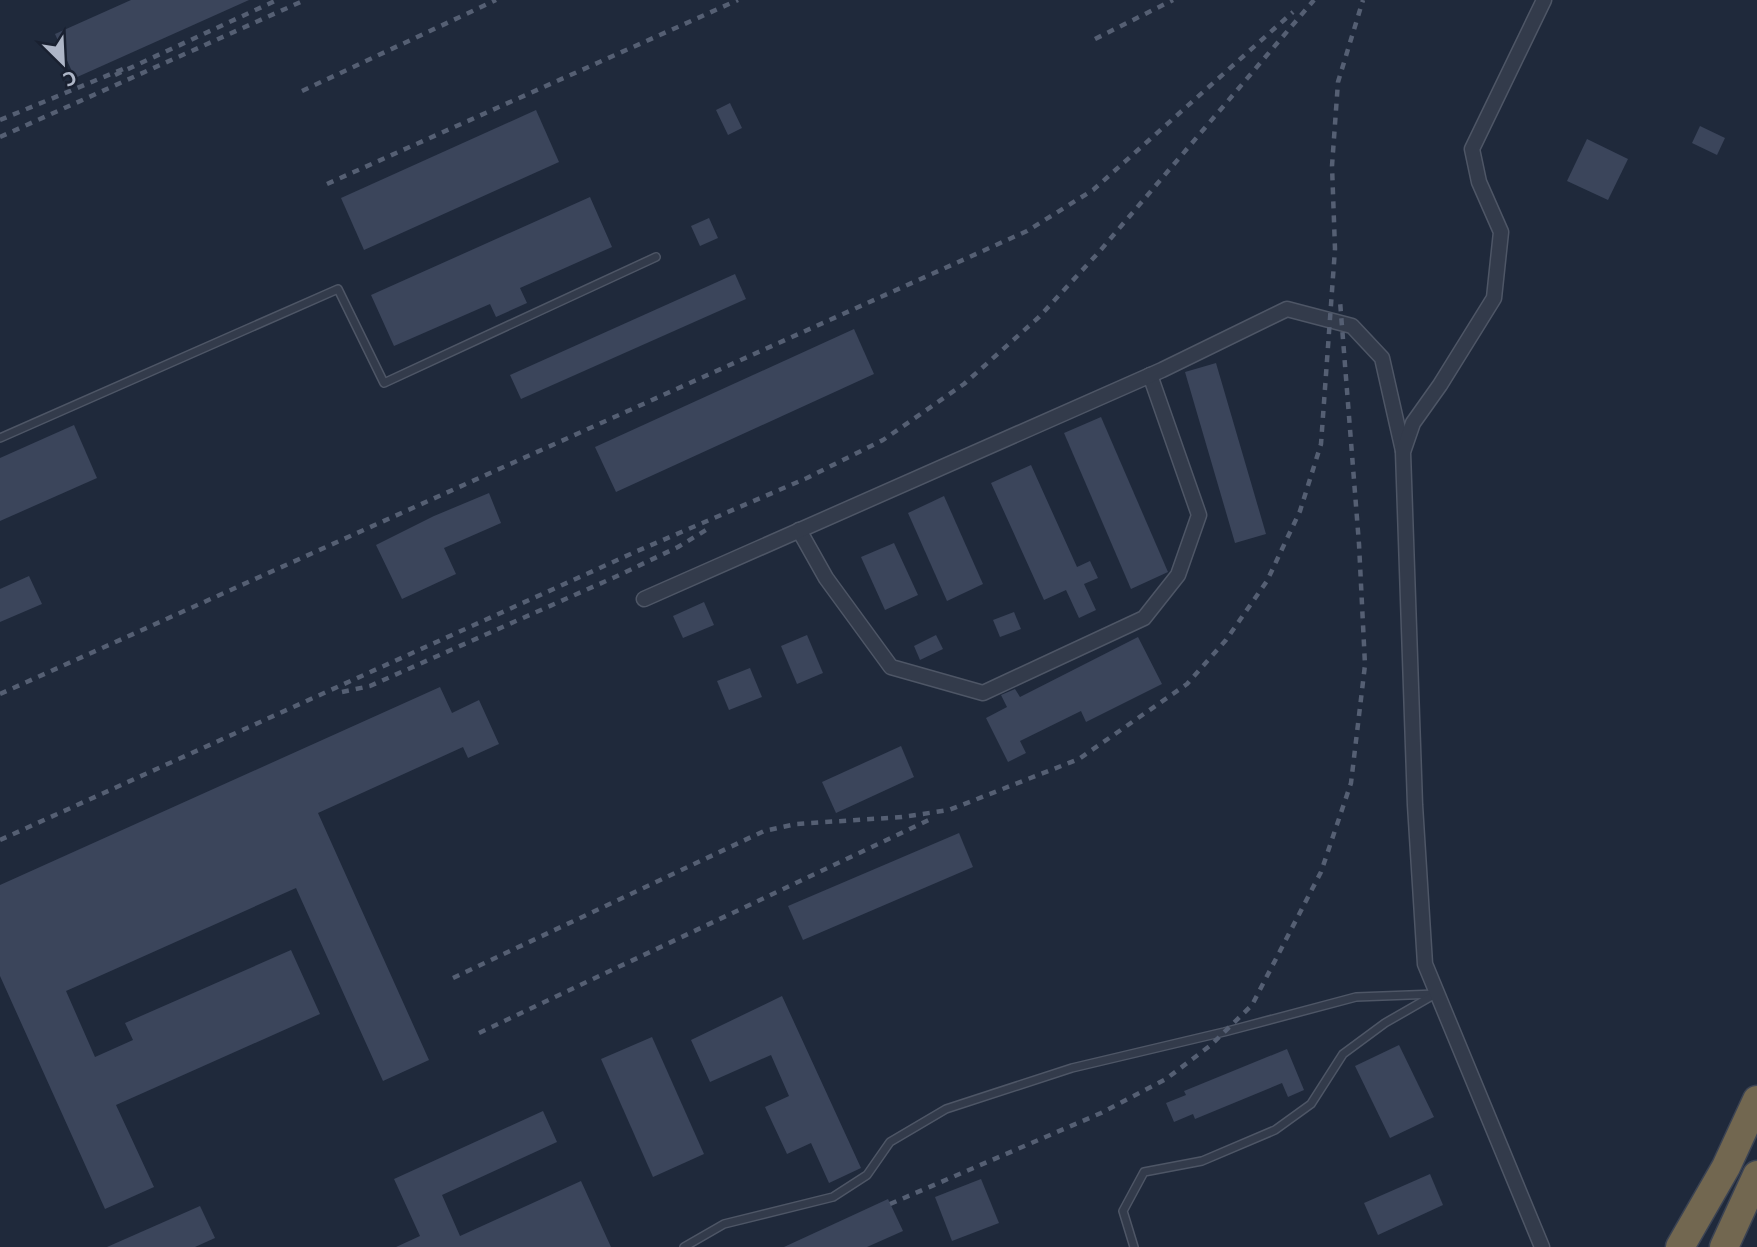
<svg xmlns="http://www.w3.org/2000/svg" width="1757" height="1247" font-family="'Noto Sans',sans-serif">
<rect width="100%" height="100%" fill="#1f293b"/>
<!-- building -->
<g fill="#3b455b">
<polygon points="131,0 249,0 75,78 55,34"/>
<polygon points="730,103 742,128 728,135 716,110"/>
<polygon points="536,110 559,162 364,250 341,198"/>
<polygon points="1700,126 1725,138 1717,155 1692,143"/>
<polygon points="1587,139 1628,159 1608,200 1567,181"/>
<polygon points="590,197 612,247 520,288 527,303 496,317 490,304 394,346 371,295"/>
<polygon points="709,218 718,238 700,246 691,226"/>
<polygon points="735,274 746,299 521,399 510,375"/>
<polygon points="854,329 874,374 616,492 595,447"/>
<polygon points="1216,363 1266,534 1235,543 1185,372"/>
<polygon points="1101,417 1168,572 1131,589 1064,433"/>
<polygon points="74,425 97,478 0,521 0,458"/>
<polygon points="1031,465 1077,567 1090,561 1098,578 1084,584 1096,610 1079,618 1066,590 1044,600 991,483"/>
<polygon points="489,493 501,523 444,548 456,574 402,599 376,545 434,516"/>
<polygon points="944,496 983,584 947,601 908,513"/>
<polygon points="894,543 918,595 885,610 861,557"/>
<polygon points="29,576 42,604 0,622 0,589"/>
<polygon points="704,602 714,625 683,638 673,616"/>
<polygon points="1014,612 1021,629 1000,637 993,620"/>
<polygon points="807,635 823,673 797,684 781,646"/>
<polygon points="936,635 943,649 920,660 914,646"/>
<polygon points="1138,637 1162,684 1086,722 1081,711 1020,741 1026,753 1008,762 986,718 1007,707 1001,695 1015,689 1020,697"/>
<polygon points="750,668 762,697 729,710 717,681"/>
<polygon points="440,687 452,713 479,700 499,744 468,758 463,747 318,813 429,1060 383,1081 296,888 66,991 95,1057 133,1040 125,1023 291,950 320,1014 116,1105 154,1187 105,1209 0,976 0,885"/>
<polygon points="901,746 914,777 836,813 822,782"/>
<polygon points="959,833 973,867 803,940 788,906"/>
<polygon points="782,996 861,1168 829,1183 811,1143 787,1154 765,1107 789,1096 771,1055 710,1082 691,1040"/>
<polygon points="652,1037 704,1154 653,1177 601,1059"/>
<polygon points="1399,1045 1434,1117 1390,1138 1355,1066"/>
<polygon points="1287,1049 1304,1090 1288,1097 1282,1083 1195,1119 1193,1114 1174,1122 1166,1103 1186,1095 1184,1091"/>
<polygon points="543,1111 557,1142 442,1195 460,1236 581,1181 611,1247 396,1247 420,1236 394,1179"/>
<polygon points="1430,1174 1443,1205 1378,1235 1364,1203"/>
<polygon points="981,1179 999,1223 952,1241 935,1197"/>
<polygon points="888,1199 903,1231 867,1247 784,1247"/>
<polygon points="200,1206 215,1238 195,1247 107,1247"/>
</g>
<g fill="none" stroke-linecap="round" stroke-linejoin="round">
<defs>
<g id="lane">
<polyline points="0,438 338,289 384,383 656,257"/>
<polyline points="684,1247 724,1224 833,1197 867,1175 890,1142 946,1109 1072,1068 1224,1032 1356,997 1436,994"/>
<polyline points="1134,1247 1123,1211 1144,1172 1202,1161 1275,1130 1311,1104 1343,1054 1385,1023 1432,996"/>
</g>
<g id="street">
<polyline points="799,530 826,578 891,667 983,693 1144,618 1178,575 1199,515 1150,375"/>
<polyline points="644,599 1162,370 1287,309 1352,326 1382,358 1403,451"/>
<polyline points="1542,1247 1425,964 1415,805 1403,452 1413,423 1440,385 1494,298 1501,232 1479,182 1472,149 1544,0"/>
</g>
<g id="highway">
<polyline points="1680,1247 1726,1167 1757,1100"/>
<polyline points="1724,1247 1757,1175"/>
</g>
</defs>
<!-- lane casing -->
<use href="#lane" stroke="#4e5666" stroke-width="10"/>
<!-- street casing -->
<use href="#street" stroke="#4e5666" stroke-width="17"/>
<!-- highway casing -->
<use href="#highway" stroke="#3b4353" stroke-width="31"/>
<!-- lane -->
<use href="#lane" stroke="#333b4b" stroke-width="7"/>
<!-- street -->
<use href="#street" stroke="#333b4b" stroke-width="14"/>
<!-- highway -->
<use href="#highway" stroke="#726750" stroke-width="28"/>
<!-- rail -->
<g stroke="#555f73" stroke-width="4.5" stroke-dasharray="7 7" stroke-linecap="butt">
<polyline points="1095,39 1173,0"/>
<polyline points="115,75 277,0"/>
<polyline points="302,91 496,0"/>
<polyline points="0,120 123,69"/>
<polyline points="0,137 305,0"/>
<polyline points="327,184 738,0"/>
<polyline points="342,692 370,686 615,577 678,547 706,530"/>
<polyline points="0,694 1027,231 1093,190 1293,12"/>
<polyline points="0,840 635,552 807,478 883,440 964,384 1039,317 1099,252 1314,0"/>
<polyline points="453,978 764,831 796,824 902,817 949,810 1079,759 1187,684 1226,640 1267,581 1300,511 1321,444 1335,249 1332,166 1338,82 1363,0"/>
<polyline points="479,1033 933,818"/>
<polyline points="890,1204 1101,1113 1166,1079 1211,1045 1252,1005 1321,872 1351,783 1365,665 1359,544 1340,301"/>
</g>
</g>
<!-- north arrow -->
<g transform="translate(63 63) rotate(156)" stroke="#192030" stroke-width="5" paint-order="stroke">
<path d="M0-5L12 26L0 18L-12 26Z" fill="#aeb6c7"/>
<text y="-10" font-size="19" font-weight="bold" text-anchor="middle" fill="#aeb6c7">С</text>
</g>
</svg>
